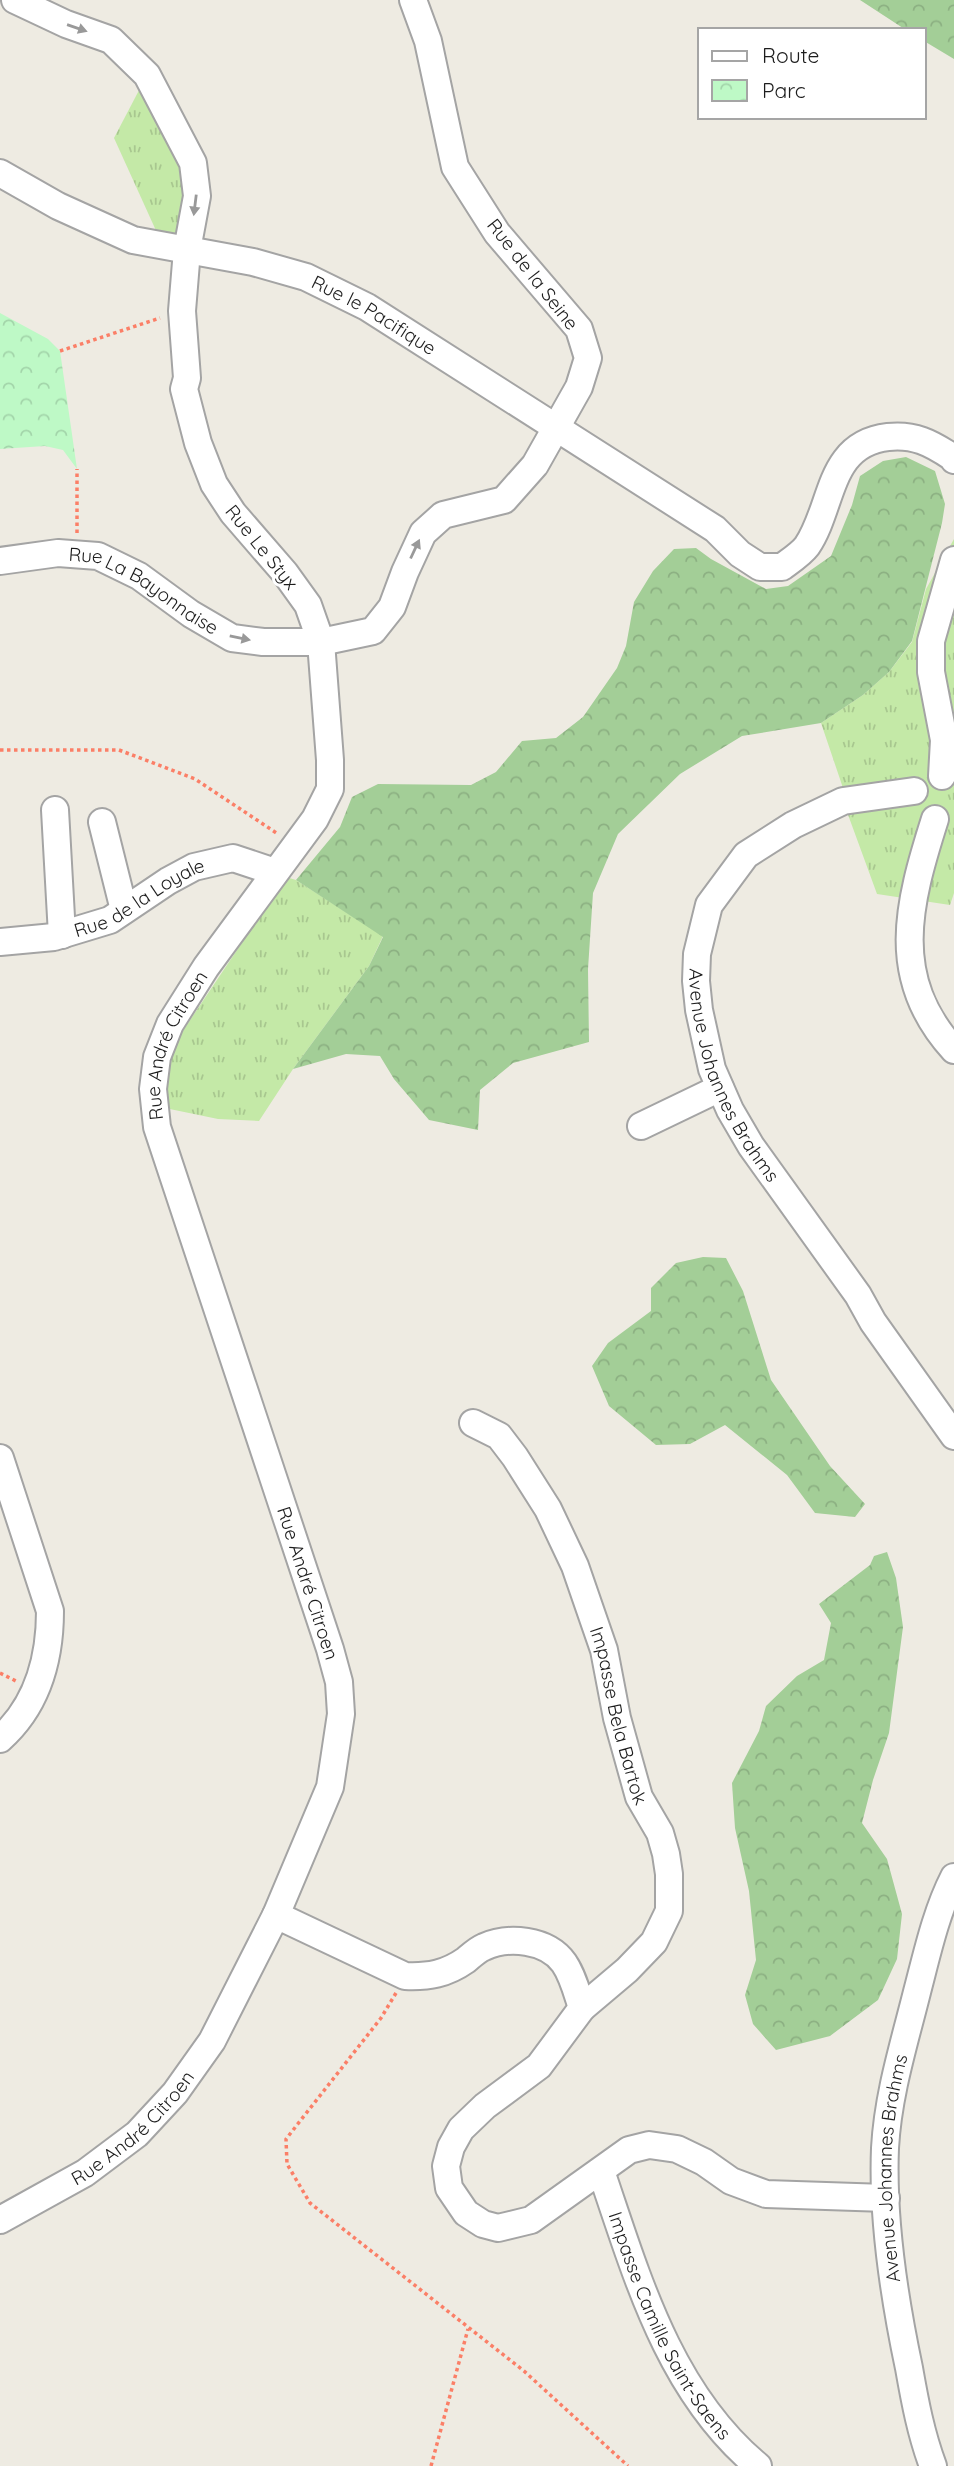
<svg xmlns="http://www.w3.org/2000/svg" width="954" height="2466" font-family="Quicksand,sans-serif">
<defs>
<pattern id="grass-tufts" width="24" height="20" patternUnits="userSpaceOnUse" patternTransform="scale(1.75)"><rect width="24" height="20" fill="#c4e9a7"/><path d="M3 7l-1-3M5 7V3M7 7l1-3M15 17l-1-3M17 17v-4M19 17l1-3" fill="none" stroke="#a8c78f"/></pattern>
<pattern id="forest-crowns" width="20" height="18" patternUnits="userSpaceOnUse" patternTransform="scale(1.75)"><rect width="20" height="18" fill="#a3ce97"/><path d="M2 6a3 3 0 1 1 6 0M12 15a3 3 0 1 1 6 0" fill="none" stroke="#8cb082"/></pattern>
<pattern id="park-crowns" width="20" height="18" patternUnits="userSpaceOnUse" patternTransform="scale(1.75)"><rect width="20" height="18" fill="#bef9c6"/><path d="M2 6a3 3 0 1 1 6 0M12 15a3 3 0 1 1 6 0" fill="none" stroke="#a3d5aa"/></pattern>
</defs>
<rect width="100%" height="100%" fill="#eeebe2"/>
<!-- grass -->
<g fill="url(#grass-tufts)">
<polygon points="147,75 193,163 187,250 163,246 114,138"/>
<polygon points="954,539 954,893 950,905 877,894 843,801 842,785 821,723 863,695 889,672 912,642 926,589"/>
<polygon points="286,877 296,880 383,936 369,966 293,1069 259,1121 218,1119 160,1107 172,1047"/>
</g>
<!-- forest -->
<g fill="url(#forest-crowns)">
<polygon points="860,0 954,0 954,59 924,41 924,30 906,30"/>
<polygon points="906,457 935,471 945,504 942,523 912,641 889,672 863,695 821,723 742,736 680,774 618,834 593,893 588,969 589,1042 513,1063 480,1090 478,1130 429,1120 394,1079 380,1056 346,1054 293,1069 369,966 383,937 296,880 340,827 352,797 378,784 471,785 496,772 522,741 556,738 583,717 617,668 626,646 634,602 653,571 674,549 696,548 711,559 766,589 788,586 831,556 852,505 860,476 883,461"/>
<polygon points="703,1257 726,1258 743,1291 771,1380 830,1466 865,1504 855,1517 815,1513 787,1475 725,1425 690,1444 656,1445 609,1406 592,1366 608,1343 651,1311 651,1288 676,1263"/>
<polygon points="887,1552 896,1578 903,1627 889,1733 873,1780 862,1823 887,1859 902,1914 897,1959 878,2000 830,2036 776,2050 753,2024 745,1995 756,1960 749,1891 735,1828 732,1783 759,1731 766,1706 797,1676 824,1660 831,1623 819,1604 870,1565 874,1556"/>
</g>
<!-- park -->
<polygon fill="url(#park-crowns)" points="0,313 48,339 60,351 77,469 63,450 45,446 0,449"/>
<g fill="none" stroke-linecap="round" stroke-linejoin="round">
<defs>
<g id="minor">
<path id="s1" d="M 0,173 L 58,206 L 133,240 L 253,262 L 306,277 L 367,307 L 715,529 L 740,554 L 760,567 L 782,567 C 790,561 801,554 807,546 C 834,506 827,444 888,437 C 914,434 931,443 952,457 L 954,460"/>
<path id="s2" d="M 0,561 L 58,553 L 98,556 L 139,576 L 191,614 L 232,638 L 263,642 L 321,642 L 373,631 L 392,607 L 405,572 L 423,533 L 443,515 L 504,500 L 535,465 L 579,387 L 588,358 L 579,329 L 497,233 L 455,167 L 428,41 L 413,0"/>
<polyline points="942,776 944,740 931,672 931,641 954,560"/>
<path id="s3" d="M 914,791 L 843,801 L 793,825 L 746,855 L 709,905 L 697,954 L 696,981 L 699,1010 L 712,1069 L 730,1110 L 751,1146 L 858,1295 L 873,1322 L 954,1436"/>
<polyline points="55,810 62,935"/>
<path d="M 935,819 C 908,904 888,978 954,1050"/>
<polyline points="102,822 124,910"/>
<path id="s4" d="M 0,942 L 54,937 L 110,920 L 168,881 L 194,867 L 233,858 L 275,872"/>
<polyline points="641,1126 720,1088"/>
<path id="s5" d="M 473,1423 L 499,1436 L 515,1457 L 548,1509 L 575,1566 L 604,1650 L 617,1718 L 639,1797 L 660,1833 L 666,1854 L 669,1874 L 669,1911 L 654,1942 L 627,1970 L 582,2008"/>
<path d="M 0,1458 L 50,1611 C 50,1660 37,1706 0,1739"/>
<path d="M 276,1915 L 405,1976 C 429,1977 446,1974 466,1960 C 472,1955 477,1950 484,1947 C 508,1936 547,1939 564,1963 C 573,1976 577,1993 582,2008 L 539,2066 L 485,2106 L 461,2129 L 451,2147 L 446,2166 L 449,2188 L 466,2213 L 483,2224 L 498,2228 L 531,2220 L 629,2150 L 649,2145 L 677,2149 L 704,2162 L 731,2181 L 766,2194 L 886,2198"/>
<path id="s6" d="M 601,2171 C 637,2277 669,2392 758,2466"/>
<path id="s7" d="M 0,2220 L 85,2173 L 137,2134 L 175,2093 L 212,2041 L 276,1915 L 330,1787 L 341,1714 L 339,1682 L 330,1649 L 157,1127 L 153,1089 L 157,1057 L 170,1024 L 206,967 L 315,819 L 330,789 L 330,760 L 321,642 L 308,605 L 285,573 L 233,513 L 214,484 L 198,443 L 184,389 L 187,378 L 182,311 L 187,250 L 197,196 L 193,163 L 147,75 L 111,40 L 66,24 L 15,0"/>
<path id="s8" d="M 933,2466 C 921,2434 915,2402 909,2368 C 894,2297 882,2221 885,2148 C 888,2094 904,2044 917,1992 C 927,1954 936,1912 954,1877"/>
</g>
</defs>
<!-- minor casing -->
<use href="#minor" stroke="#a4a4a4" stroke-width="30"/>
<!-- path -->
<g stroke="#fb7f67" stroke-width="3.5" stroke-dasharray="3.5 3.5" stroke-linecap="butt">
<polyline points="60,351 160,318"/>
<polyline points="77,533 77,469"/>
<polyline points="0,750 119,750 195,779 278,834"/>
<polyline points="0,1673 18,1682"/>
<polyline points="396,1993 381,2018 286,2139 287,2164 310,2203 524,2371 628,2466"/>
<polyline points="431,2466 468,2329"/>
</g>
<!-- minor -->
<use href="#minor" stroke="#fff" stroke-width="26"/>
</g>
<!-- one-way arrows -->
<defs><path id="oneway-solid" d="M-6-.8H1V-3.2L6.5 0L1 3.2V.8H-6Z" transform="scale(1.75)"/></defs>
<g fill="#999">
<use href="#oneway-solid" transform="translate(77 28) rotate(19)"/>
<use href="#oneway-solid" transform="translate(195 205) rotate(97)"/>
<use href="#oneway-solid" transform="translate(415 549) rotate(-65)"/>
<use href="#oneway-solid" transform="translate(240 638) rotate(12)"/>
</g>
<g text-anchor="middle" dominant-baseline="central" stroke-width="6" stroke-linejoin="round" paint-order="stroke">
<!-- street labels -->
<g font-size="19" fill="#1d1d1d" stroke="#fff">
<text transform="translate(533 274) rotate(52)">Rue de la Seine</text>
<text stroke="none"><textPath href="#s1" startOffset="404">Rue le Pacifique</textPath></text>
<text transform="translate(262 547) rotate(51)">Rue Le Styx</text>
<text stroke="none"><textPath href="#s2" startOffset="154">Rue La Bayonnaise</textPath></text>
<text stroke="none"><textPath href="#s4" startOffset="149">Rue de la Loyale</textPath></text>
<text stroke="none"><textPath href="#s7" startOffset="1339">Rue André Citroen</textPath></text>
<text stroke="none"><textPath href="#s3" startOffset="425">Avenue Johannes Brahms</textPath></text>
<text transform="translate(308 1583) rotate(72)">Rue André Citroen</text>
<text stroke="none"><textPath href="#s5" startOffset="336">Impasse Bela Bartok</textPath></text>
<text stroke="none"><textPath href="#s7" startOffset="163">Rue André Citroen</textPath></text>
<text stroke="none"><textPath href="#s8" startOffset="303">Avenue Johannes Brahms</textPath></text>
<text stroke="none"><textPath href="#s6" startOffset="170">Impasse Camille Saint-Saens</textPath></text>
</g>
</g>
<!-- legend -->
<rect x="698" y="28" width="228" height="91" fill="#ffffff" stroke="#a5a5a5" stroke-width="2"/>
<rect x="712" y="51" width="35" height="10" fill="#ffffff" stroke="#a5a5a5" stroke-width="2"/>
<text x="762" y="63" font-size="21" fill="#1d1d1d">Route</text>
<rect x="712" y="80" width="35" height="21" fill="url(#park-crowns)" stroke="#a5a5a5" stroke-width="2"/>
<text x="762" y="98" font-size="21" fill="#1d1d1d">Parc</text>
</svg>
